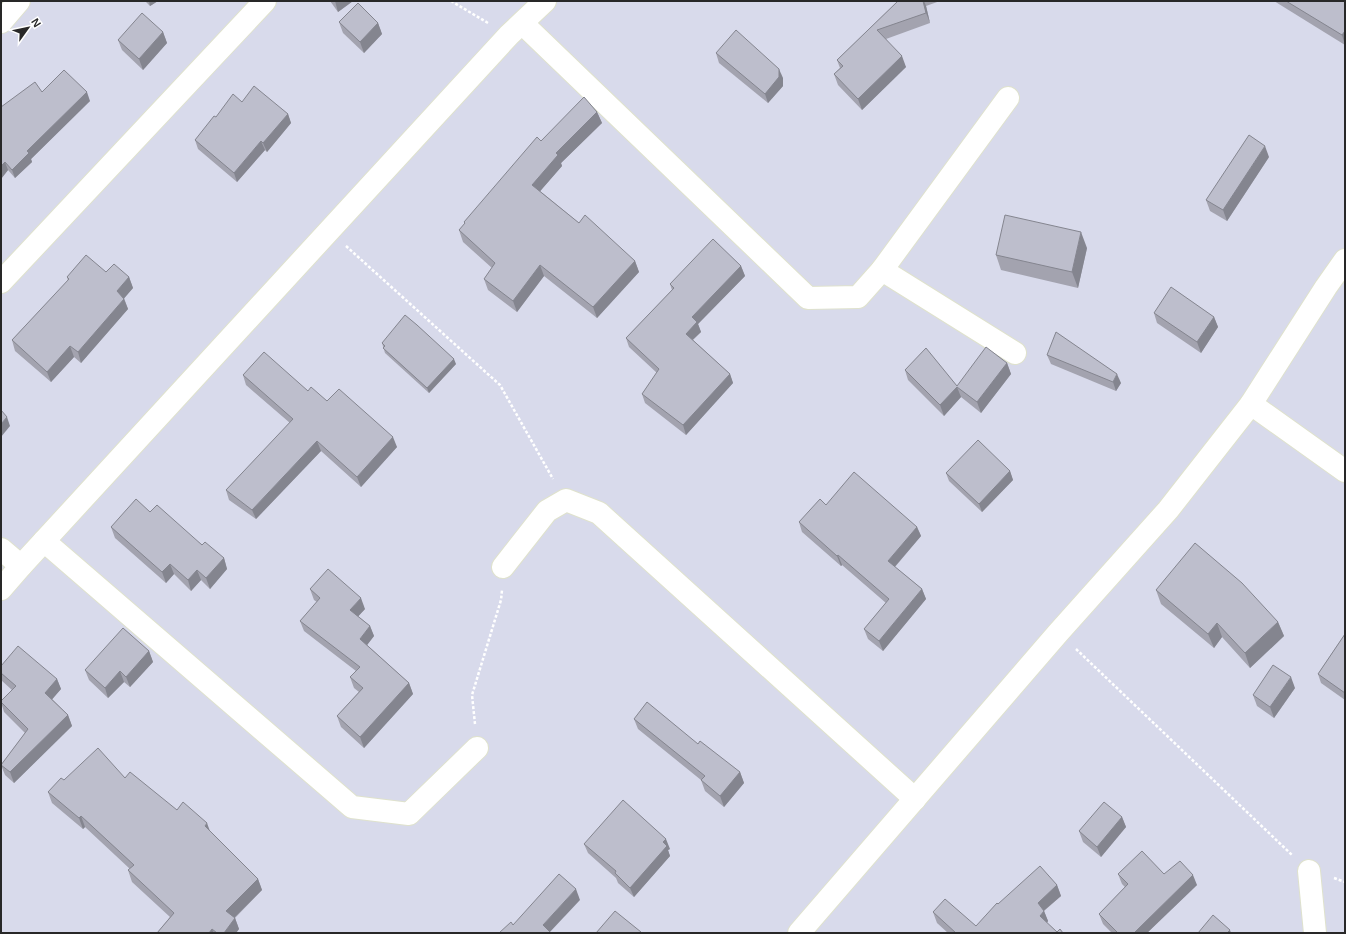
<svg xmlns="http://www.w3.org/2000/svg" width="1346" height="934" font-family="Helvetica,sans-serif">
<rect width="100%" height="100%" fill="#d8daeb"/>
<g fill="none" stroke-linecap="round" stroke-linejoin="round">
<defs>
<g id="minor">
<polyline points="1,22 19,1"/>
<polyline points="522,23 808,298 858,297 882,270 1008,98"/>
<polyline points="882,270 1015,353"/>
<polyline points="1,282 265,1"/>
<polyline points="1251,404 1345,471"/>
<polyline points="44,541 352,807 409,814 477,748"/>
<polyline points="1,549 21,566"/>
<polyline points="503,567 547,511 566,500 599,513 915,799"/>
<polyline points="1309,871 1315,933"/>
</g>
<g id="tertiary">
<polyline points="1,589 21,566 509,35 545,1"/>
<polyline points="799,933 1058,633 1168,510 1251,404 1326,287 1345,260"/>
</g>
</defs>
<!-- minor casing -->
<use href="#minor" stroke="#dfe2cd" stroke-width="24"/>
<!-- tertiary casing -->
<use href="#tertiary" stroke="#dfe2cd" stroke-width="24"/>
<!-- path -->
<g stroke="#fff" stroke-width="2.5" stroke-dasharray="3 2" stroke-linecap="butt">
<polyline points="451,1 488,23"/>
<polyline points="346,246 500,385 553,479"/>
<polyline points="1076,649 1292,855"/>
<polyline points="475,724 472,695 501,600 502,590"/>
<polyline points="1334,878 1345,882"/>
</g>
<!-- minor -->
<use href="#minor" stroke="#fff" stroke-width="22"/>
<!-- tertiary -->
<use href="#tertiary" stroke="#fff" stroke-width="22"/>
</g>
<!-- wall -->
<g fill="#a3a3af">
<polygon points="145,1 158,1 150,6"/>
<polygon points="330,1 353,1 338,12"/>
<polygon points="898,1 940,1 926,6 930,23 886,39 906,67 862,110 838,85 834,74 840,68 837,60"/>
<polygon points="1274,1 1345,1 1345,45"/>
<polygon points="339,22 378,23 382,34 364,53 343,33"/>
<polygon points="163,32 167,43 143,70 122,50 118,40"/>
<polygon points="716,53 783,78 783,86 768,103 719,63"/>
<polygon points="42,92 90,101 31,159 32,162 15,178 8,170 1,179 1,107"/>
<polygon points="242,102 288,114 291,123 267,152 265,150 237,182 198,149 195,140 216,117"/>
<polygon points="597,112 602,123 561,163 562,166 540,191 579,223 635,261 639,272 597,318 544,276 517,312 488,290 484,279 492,268 463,242 459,230 465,224 464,222 541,141"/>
<polygon points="1269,157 1227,221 1210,211 1206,200"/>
<polygon points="1087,248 1078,288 1001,270 996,255"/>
<polygon points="741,266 745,276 698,324 701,332 693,340 730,374 733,383 686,435 645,403 642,394 657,373 629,347 626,338 672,290 670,284"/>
<polygon points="106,272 129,277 133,288 124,298 128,309 81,363 74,357 51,382 15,351 12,340 68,281 67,277"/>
<polygon points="1154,313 1214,317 1218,327 1201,353 1157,323"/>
<polygon points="382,343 456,364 429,393 385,353"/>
<polygon points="1047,355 1121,383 1116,391 1051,364"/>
<polygon points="1007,363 1011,374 981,413 961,397 944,416 908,380 905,370 957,386"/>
<polygon points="243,375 308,391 327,401 397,447 361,487 321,451 256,519 229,500 226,490 290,423 246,385"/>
<polygon points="1010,471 1013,480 982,512 949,481 946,473"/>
<polygon points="826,505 917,527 921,536 895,567 922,589 926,599 883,651 868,639 864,629 886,603 842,565 841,566 802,532 799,522"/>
<polygon points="150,512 224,558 227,569 210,589 201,580 191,591 174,574 166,583 115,538 111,527"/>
<polygon points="310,589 365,609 358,616 370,626 374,636 367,645 409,683 413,694 364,748 341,727 337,716 359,692 354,688 350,677 356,671 304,631 300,621 317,602 314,600"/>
<polygon points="1156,590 1278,622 1284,636 1250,668 1222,637 1214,648 1161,604"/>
<polygon points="1345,634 1345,700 1321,683 1318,674"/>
<polygon points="149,651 153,662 130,687 124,682 108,698 89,680 85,670"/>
<polygon points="1,666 57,679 61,689 52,699 68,715 72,726 14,783 5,775 1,765 25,733 4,712 1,702 1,701 12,690 1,680"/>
<polygon points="1295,688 1274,718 1257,706 1253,695"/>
<polygon points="634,719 698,744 740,772 744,783 724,807 705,791 701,780 638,729"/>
<polygon points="125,778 210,831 258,879 262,890 235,918 239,929 236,933 157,933 170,917 132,882 128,870 130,869 85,827 83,829 52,803 48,792 64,780"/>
<polygon points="1122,817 1126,827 1101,857 1083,842 1079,831"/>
<polygon points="584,844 670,849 668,850 670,856 634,897 618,883 616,878 588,853"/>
<polygon points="1118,874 1164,874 1197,885 1147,933 1112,933 1103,924 1099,914 1125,887 1122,884"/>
<polygon points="1057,885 1061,896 1044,911 1048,921 1047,923 1057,932 1063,933 948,933 937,923 933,912 976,926 998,904"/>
</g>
<!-- shaded-wall -->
<g fill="#84858f">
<polygon points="149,1 158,1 150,6"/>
<polygon points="335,1 353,1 338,12"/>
<polygon points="923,1 924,1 926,6 930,23 926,13"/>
<polygon points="378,23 382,34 364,53 360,42"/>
<polygon points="1345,31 1345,45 1342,35"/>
<polygon points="163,32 167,43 143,70 139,59"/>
<polygon points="902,56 906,67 862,110 858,99"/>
<polygon points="779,69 783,78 783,86 768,103 765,94"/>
<polygon points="87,92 90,101 31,159 32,162 15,178 12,170 27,151"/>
<polygon points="597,112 602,123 561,163 562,166 536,196 532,185 556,153"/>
<polygon points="288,114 291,123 267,152 263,143"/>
<polygon points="261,141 265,150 237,182 234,173"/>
<polygon points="1265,146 1269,157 1227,221 1223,210"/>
<polygon points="5,162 8,170 1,179 1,166"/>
<polygon points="1081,232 1087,248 1078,288 1072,272"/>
<polygon points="635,261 639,272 597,318 593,307"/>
<polygon points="540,265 544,276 517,312 513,301"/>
<polygon points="741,266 745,276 698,324 701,332 689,343 686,334 692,317"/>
<polygon points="129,277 133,288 121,302 117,291"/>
<polygon points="124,299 128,309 81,363 78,352"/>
<polygon points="1214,317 1218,327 1201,353 1197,342"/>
<polygon points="70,346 74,357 51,382 47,372"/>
<polygon points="454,359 456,364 429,393 427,388"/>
<polygon points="1007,363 1011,374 981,413 977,402"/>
<polygon points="730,374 733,383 686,435 683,425"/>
<polygon points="1117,374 1121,383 1116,391 1113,382"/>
<polygon points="957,387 961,397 944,416 940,405"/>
<polygon points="7,417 10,426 1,437 1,424"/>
<polygon points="393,437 397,447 361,487 357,477"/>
<polygon points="317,441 321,451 256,519 252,510"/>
<polygon points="1010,471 1013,480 982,512 979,504"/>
<polygon points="917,527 921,536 891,571 888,561"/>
<polygon points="838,555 842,565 841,566 837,556"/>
<polygon points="224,558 227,569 210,589 206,578"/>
<polygon points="170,564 174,574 166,583 162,572"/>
<polygon points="197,570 201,580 191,591 188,580"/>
<polygon points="922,589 926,599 883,651 879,641"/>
<polygon points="361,598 365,609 354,621 350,610"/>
<polygon points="1278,622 1284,636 1250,668 1245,653"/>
<polygon points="1217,623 1222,637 1214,648 1208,634"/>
<polygon points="370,626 374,636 364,649 360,639"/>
<polygon points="149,651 153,662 130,687 126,677"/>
<polygon points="120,671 124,682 108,698 105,688"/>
<polygon points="1291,677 1295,688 1274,718 1270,707"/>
<polygon points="57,679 61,689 49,703 45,693"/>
<polygon points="409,683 413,694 364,748 360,737"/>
<polygon points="68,715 72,726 14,783 10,772"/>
<polygon points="740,772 744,783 724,807 720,796"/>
<polygon points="81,816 85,827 83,829 79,818"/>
<polygon points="1122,817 1126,827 1101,857 1097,847"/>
<polygon points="207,823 211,834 205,826"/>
<polygon points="666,839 670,849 668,850 670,856 634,897 630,888 663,842"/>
<polygon points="1193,875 1197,885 1147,933 1134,933"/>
<polygon points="258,879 262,890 230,922 226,911"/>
<polygon points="1057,885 1061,896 1041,913 1038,903"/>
<polygon points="576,889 580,900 549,933 543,925"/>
<polygon points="1044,911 1048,921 1044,927 1040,916"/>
<polygon points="235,918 239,929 236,933 224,933"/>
<polygon points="212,929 214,933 209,933"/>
<polygon points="1230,930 1231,933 1227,933"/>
</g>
<!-- building -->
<g fill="#bdbecc" stroke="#84858f">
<polygon points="898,1 923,1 926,13 877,30 902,56 858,99 834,74 843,66 837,60"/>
<polygon points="1286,1 1345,1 1345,31 1342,35"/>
<polygon points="358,3 378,23 360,42 339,22"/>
<polygon points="142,13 163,32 139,59 118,40"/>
<polygon points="736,30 779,69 779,77 765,94 716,53"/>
<polygon points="64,70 87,92 27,151 29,153 12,170 5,162 1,166 1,107 35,82 42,92"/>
<polygon points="254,86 288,114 263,143 261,141 234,173 195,140 214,116 216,117 233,94 242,102"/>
<polygon points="584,97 597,112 556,153 558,155 532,185 579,223 585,215 635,261 593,307 540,265 513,301 484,279 495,263 459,230 465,223 464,222 537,137 541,141"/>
<polygon points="1249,135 1265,146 1223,210 1206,200"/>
<polygon points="1005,215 1081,232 1072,272 996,255"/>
<polygon points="713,239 741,266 692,317 697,322 686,334 730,374 683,425 642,394 659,369 626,338 674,288 670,284"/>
<polygon points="86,255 106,272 114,264 129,277 117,291 124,299 78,352 70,346 47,372 12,340 69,279 67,277"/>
<polygon points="1171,287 1214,317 1197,342 1154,313"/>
<polygon points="405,315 417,325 454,359 427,388 383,348 385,346 382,343"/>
<polygon points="1056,332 1117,374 1113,382 1047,355"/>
<polygon points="986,347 1007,363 977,402 957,387 940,405 905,370 926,348 957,386"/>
<polygon points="264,352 308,391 311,387 327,401 339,389 393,437 357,477 317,441 252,510 226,490 293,419 243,375"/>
<polygon points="1,410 7,417 1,424"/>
<polygon points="978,440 1010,471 979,504 946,473"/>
<polygon points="854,472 917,527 888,561 922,589 879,641 864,629 889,599 838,555 837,556 799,522 820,499 826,505"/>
<polygon points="136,499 150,512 157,505 202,545 205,542 224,558 206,578 197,570 188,580 170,564 162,572 111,527"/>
<polygon points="1195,543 1242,583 1278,622 1245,653 1217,623 1208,634 1156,590"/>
<polygon points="328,569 361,598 350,610 370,626 360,639 409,683 360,737 337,716 363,688 350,677 360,667 300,621 320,598 310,589"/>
<polygon points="123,628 149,651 126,677 120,671 105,688 85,670"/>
<polygon points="1345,634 1345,693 1318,674"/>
<polygon points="18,646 57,679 45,693 68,715 10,772 1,765 28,729 1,702 1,701 16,686 1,673 1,666"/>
<polygon points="1273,665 1291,677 1270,707 1253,695"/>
<polygon points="647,702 698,744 700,741 740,772 720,796 701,780 705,776 634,719"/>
<polygon points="98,748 125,778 130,772 177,810 183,802 207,823 205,826 258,879 226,911 235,918 224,933 217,933 212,929 209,933 157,933 174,913 128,870 134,865 81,816 79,818 48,792 61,778 64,780"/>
<polygon points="623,800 666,839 663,842 667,846 630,888 615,873 616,871 584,844"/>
<polygon points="1104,802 1122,817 1097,847 1079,831"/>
<polygon points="1142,851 1164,874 1180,861 1193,875 1134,933 1118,933 1099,914 1128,884 1118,874"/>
<polygon points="1040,866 1057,885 1038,903 1044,911 1040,916 1057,932 1060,929 1063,933 1006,933 1005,932 1004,933 956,933 933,912 945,899 976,926 997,903 998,904"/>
<polygon points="559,874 576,889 543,925 551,933 499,933 511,922 513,925"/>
<polygon points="615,911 641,932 640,933 596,933"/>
<polygon points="1213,915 1230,930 1227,933 1198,933"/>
</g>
<!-- border -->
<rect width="1346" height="934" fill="none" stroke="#282828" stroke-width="4"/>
<!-- north arrow -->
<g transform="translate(28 28) rotate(57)" stroke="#ffffff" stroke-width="3" paint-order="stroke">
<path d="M0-3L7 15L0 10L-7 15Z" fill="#282828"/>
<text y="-6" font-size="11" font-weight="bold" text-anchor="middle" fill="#282828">N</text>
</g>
</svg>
